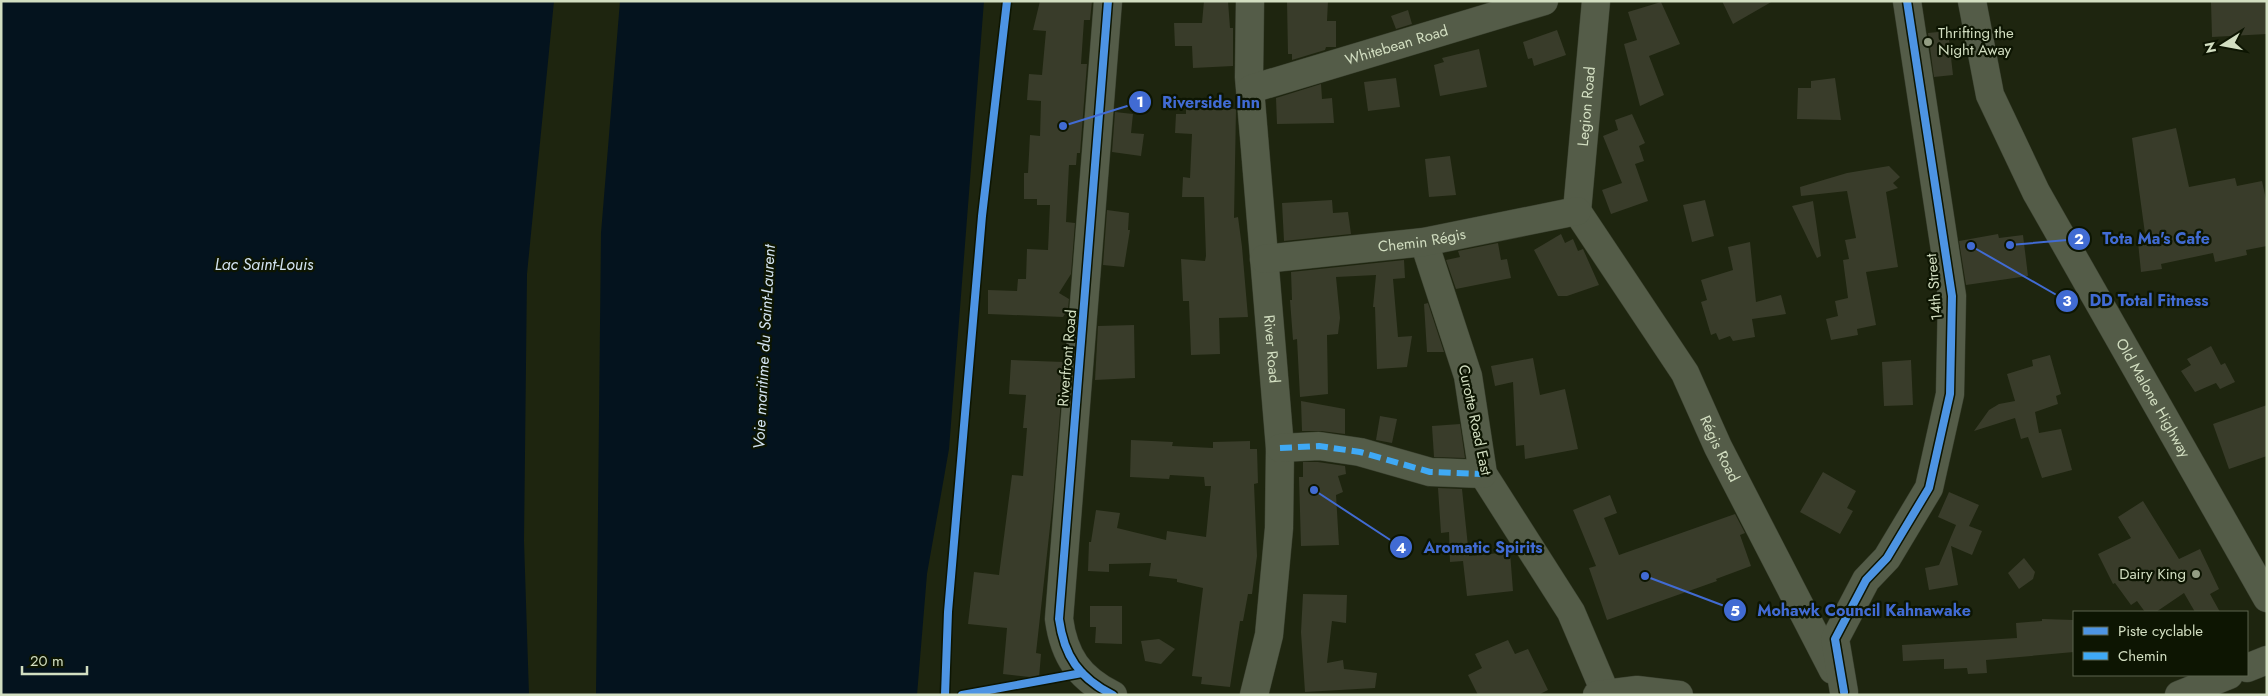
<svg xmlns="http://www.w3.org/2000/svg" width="2268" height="696" font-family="Jost,sans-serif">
<rect width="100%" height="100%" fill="#1e250f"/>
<!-- water -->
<g fill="#04131e">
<polygon points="1,1 554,1 527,274 524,541 529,695 1,695"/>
<polygon points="620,1 984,1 949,449 927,574 917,695 596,695 601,233"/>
</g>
<!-- building -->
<g fill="#393c2a">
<polygon points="1040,1 1092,1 1090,20 1084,20 1081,64 1087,64 1080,153 1077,153 1076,165 1069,165 1066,222 1075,223 1071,274 1059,293 1069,299 1068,309 1063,317 988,314 988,290 1017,291 1018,279 1026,279 1027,249 1048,250 1050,205 1037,205 1037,199 1024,199 1024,173 1028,173 1030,135 1040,136 1041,101 1027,100 1029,74 1042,75 1046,31 1033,30"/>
<polygon points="1204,1 1228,1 1230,28 1233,28 1233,66 1193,68 1192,46 1175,46 1174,23 1202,23"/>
<polygon points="1287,1 1328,1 1327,21 1336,21 1336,47 1326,47 1325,50 1292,60 1292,54 1288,54"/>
<polygon points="1722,1 1773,1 1733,24"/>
<polygon points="2228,1 2267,1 2267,34 2212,37 2211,2"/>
<polygon points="1661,2 1680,44 1649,56 1664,95 1640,106 1624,44 1637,40 1628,12"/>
<polygon points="1408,10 1412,24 1396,29 1391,16"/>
<polygon points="1557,30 1566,55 1534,66 1532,58 1528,59 1523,42"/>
<polygon points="1948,31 1953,75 1934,77 1928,33"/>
<polygon points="1479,49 1487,87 1440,96 1434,65 1444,62 1442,58"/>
<polygon points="1396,78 1400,107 1368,111 1364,82"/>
<polygon points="1835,78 1841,120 1797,119 1798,88 1811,88 1811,81"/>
<polygon points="1321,84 1322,99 1332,98 1334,123 1277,124 1276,98"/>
<polygon points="1186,108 1236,109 1234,218 1238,217 1242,247 1248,317 1219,318 1220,354 1191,355 1189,301 1183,301 1181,259 1205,261 1206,256 1204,197 1182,197 1183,177 1190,178 1192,134 1175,133 1176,114 1186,114"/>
<polygon points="1115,112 1133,114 1131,133 1144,134 1141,156 1112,152"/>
<polygon points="1632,114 1645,143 1639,146 1644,161 1635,164 1648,201 1611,214 1602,190 1622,183 1603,136 1618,130 1615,120"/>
<polygon points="2176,128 2189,187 2235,178 2237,186 2262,181 2267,204 2267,246 2246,250 2247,255 2215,262 2213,253 2161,264 2162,269 2141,272 2138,242 2146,241 2132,138"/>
<polygon points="1450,156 1456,195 1429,197 1425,159"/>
<polygon points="1889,166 1900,177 1893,183 1898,188 1886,192 1898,267 1866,272 1876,325 1857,329 1858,335 1831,340 1826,319 1838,316 1835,301 1848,298 1843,260 1849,259 1845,240 1856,238 1847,191 1801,196 1800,187 1847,173"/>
<polygon points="1332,200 1333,213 1348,212 1351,234 1284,241 1282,203"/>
<polygon points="1705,200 1714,236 1692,242 1683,205"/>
<polygon points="1813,201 1821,256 1817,258 1792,206"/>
<polygon points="1107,210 1129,213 1128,230 1130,230 1124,267 1103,265"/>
<polygon points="1561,234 1565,243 1573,239 1578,251 1583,249 1599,285 1567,296 1558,296 1534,250"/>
<polygon points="1998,234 1999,238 2023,235 2028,276 1966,285 1959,241"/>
<polygon points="1750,242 1756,302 1781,295 1786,314 1752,319 1755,337 1733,341 1730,336 1719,340 1716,333 1711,335 1701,302 1707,300 1701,280 1733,270 1728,247"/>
<polygon points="1498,243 1501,260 1507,259 1511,278 1456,289 1446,260 1460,257 1458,251"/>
<polygon points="1404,260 1405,278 1393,279 1398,337 1412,336 1407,367 1377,369 1375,307 1373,307 1376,275 1336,277 1340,318 1338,334 1327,335 1328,394 1300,397 1297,339 1293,340 1290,300 1292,300 1291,272"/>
<polygon points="1428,303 1444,352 1427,352 1424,304"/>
<polygon points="1134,325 1135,378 1095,380 1098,326"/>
<polygon points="2211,346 2221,365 2225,363 2235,382 2220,389 2216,383 2195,392 2181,371 2191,365 2187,359"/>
<polygon points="2050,355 2061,394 2056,396 2058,404 2035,412 2039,433 2061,429 2072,470 2042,478 2028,437 2021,439 2015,418 1974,431 1989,410 1999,404 2015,401 2007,374 2033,366 2032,360"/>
<polygon points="1533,358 1540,395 1565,389 1578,449 1525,459 1524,445 1516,446 1513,382 1495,386 1491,366"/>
<polygon points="1011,360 1064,362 1053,500 1036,653 1041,654 1039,678 1003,674 1007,628 968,624 974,572 999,575 1012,475 1023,476 1027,428 1023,428 1026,395 1009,394"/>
<polygon points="1911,360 1913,405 1884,406 1882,362"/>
<polygon points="1301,401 1345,409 1345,434 1321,431 1302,431"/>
<polygon points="2267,405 2267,456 2229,469 2213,424"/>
<polygon points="1380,416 1397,419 1392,443 1376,440"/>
<polygon points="1460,424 1465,458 1434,457 1432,426"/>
<polygon points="1131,440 1173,442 1172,446 1213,448 1213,442 1250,441 1250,449 1257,449 1258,483 1254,484 1257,556 1252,594 1248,594 1243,621 1240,621 1230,687 1201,684 1202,677 1192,676 1203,588 1177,582 1177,579 1149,576 1151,563 1109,564 1109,572 1088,571 1089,542 1091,542 1096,510 1120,513 1117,528 1166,540 1167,531 1206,537 1211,486 1205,486 1204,477 1170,475 1169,479 1130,477"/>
<polygon points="1303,462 1318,462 1345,466 1346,474 1338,476 1343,492 1336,495 1339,545 1301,546 1299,477 1303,477"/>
<polygon points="1823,472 1856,491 1847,508 1853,511 1840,534 1800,512"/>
<polygon points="1438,488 1462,489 1469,556 1510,552 1513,591 1467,596 1463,561 1450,562 1449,532 1441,533"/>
<polygon points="1949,492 1979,505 1969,526 1982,531 1972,555 1951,546 1958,585 1929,590 1925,568 1939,565 1956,525 1938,517"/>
<polygon points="1610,495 1617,513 1604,518 1619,555 1735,514 1745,533 1740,535 1751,566 1716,579 1717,581 1607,620 1589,568 1596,566 1573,510"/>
<polygon points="2143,501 2179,559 2200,549 2219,589 2210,594 2220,612 2195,612 2184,593 2156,612 2145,612 2137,601 2131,605 2115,583 2113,584 2098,554 2131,538 2118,517"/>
<polygon points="2024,558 2035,572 2033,579 2019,589 2008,573"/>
<polygon points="1303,594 1347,595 1346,623 1332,621 1327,663 1343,660 1344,669 1377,673 1375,688 1305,692 1301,632"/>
<polygon points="1090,606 1122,606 1122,644 1095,643 1096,627 1090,627"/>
<polygon points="2042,619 2074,620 2074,652 1986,660 1987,673 1968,674 1967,668 1944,669 1944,659 1903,661 1902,645 2017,638 2016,623 2042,621"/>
<polygon points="1159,639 1175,649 1161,664 1145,661 1141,641"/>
<polygon points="1508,640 1515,654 1528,649 1548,690 1538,695 1478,695 1468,675 1482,668 1475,654"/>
</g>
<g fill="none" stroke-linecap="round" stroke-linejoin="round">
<defs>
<g id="minor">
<path d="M 1108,1 L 1059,619 C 1064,656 1079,678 1113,695"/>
<path id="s1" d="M 1250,1 L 1249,77 L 1280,448 L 1279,528 L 1269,635 L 1254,695"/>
<path id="s2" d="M 1972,1 L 1990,95 L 2036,192 L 2267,598"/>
<path id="s3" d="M 1251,89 L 1544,1"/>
<path id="s4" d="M 1577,211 L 1685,373 L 1718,447 L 1833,670"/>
<path id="s5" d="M 1577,211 L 1596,1"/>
<polyline points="1424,242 1468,376 1483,474 1571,612 1605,692"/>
<path id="s6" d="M 1264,259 L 1424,242 L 1577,211"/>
<polyline points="1280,448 1319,446 1360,452 1430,472 1483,474"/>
<polyline points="2247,668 2267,660"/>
<polyline points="1844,692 1835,639 1866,580 1887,558 1929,488 1950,394 1952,296 1907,1"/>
<polyline points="1597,695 1637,690 1679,695"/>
<polyline points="2179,695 2229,675"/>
</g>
</defs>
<!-- minor casing -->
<use href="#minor" stroke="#3a402f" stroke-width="29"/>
<!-- minor -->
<use href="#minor" stroke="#545c48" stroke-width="28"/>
<!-- quiet -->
<polyline stroke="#3fa9f5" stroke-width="6" stroke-dasharray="12 6" stroke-linecap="butt" points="1280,448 1319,446 1360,452 1430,472 1483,474"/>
<defs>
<g id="cycleway">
<path d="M 1108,1 L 1059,619 C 1064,656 1079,678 1113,695"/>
<polyline points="1844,692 1835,639 1866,580 1887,558 1929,488 1950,394 1952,296 1907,1"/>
<polyline points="945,695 948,612 982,216 1007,1"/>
<polyline points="962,695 1082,673"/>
</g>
</defs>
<!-- cycleway casing -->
<use href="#cycleway" stroke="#0d1502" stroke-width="11"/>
<!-- cycleway -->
<use href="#cycleway" stroke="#4d94e3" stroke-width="8"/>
</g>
<!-- markers -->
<g fill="#939d83" stroke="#0d1502" stroke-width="2">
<circle cx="1928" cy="42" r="5"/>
<circle cx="2196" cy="574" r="5"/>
</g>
<g text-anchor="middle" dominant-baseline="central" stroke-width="4.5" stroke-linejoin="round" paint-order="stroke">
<!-- poi labels -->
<g font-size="15" fill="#d2dec1" stroke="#0d1502" text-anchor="start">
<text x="1938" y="33">Thrifting the<tspan x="1938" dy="17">Night Away</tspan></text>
<text x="2186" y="574" text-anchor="end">Dairy King</text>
</g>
<!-- street labels -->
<g font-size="15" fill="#d2dec1" stroke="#0d1502">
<text stroke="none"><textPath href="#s3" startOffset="152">Whitebean Road</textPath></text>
<text stroke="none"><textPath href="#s5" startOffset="105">Legion Road</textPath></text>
<text stroke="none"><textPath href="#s6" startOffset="159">Chemin Régis</textPath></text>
<text transform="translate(1934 287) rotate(-95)">14th Street</text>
<text stroke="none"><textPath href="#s1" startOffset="349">River Road</textPath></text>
<text transform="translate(1067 358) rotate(-85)">Riverfront Road</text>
<text stroke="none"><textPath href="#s2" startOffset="440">Old Malone Highway</textPath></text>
<text transform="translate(1475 420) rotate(78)">Curotte Road East</text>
<text stroke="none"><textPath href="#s4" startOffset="278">Régis Road</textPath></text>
</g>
<!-- water labels -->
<g font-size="16" font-style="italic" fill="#d3e3f1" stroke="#0d1502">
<text x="264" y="264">Lac Saint-Louis</text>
<text transform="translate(764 347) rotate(-87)">Voie maritime du Saint-Laurent</text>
</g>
</g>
<!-- callouts -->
<path fill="none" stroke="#416bd3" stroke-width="2" d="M1063 126L1140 102M2010 245L2079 239M1971 246L2067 301M1314 490L1401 547M1645 576L1735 610"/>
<g fill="#416bd3" stroke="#0d1502" stroke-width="2">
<circle cx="1063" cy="126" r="5"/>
<circle cx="2010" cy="245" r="5"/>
<circle cx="1971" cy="246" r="5"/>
<circle cx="1314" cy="490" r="5"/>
<circle cx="1645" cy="576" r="5"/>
<circle cx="1140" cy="102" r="12"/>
<circle cx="2079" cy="239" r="12"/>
<circle cx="2067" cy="301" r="12"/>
<circle cx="1401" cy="547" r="12"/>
<circle cx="1735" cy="610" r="12"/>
</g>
<g font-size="15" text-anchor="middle" font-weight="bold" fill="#fff">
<text x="1140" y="107">1</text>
<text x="2079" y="244">2</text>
<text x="2067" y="306">3</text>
<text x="1401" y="553">4</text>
<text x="1735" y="616">5</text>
</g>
<g font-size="16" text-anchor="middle" font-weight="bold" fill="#416bd3" stroke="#0d1502" stroke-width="4.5" stroke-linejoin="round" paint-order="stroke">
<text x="1211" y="108">Riverside Inn</text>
<text x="2156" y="244">Tota Ma's Cafe</text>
<text x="2149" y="306">DD Total Fitness</text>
<text x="1483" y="553">Aromatic Spirits</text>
<text x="1864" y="616">Mohawk Council Kahnawake</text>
</g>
<!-- border -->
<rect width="2268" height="696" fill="none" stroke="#d2dec1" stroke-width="5"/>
<!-- legend -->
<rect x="2073" y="611" width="175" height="65" fill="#0d1502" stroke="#5c654e"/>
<rect x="2083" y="627" width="25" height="8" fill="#4d94e3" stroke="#5c654e"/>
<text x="2118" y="636" font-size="15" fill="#d2dec1">Piste cyclable</text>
<rect x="2083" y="652" width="25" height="8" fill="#3fa9f5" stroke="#5c654e"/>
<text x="2118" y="661" font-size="15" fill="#d2dec1">Chemin</text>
<!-- north arrow -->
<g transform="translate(2223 45) rotate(259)" stroke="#0d1502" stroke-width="4" paint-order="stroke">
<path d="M0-4L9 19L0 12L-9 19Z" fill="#d2dec1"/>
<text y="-8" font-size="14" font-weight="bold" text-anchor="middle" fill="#d2dec1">N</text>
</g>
<!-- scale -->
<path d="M22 666v8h65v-8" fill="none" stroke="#d2dec1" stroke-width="2.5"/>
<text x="30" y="666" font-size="15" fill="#d2dec1" stroke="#0d1502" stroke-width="4" paint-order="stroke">20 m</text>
</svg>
